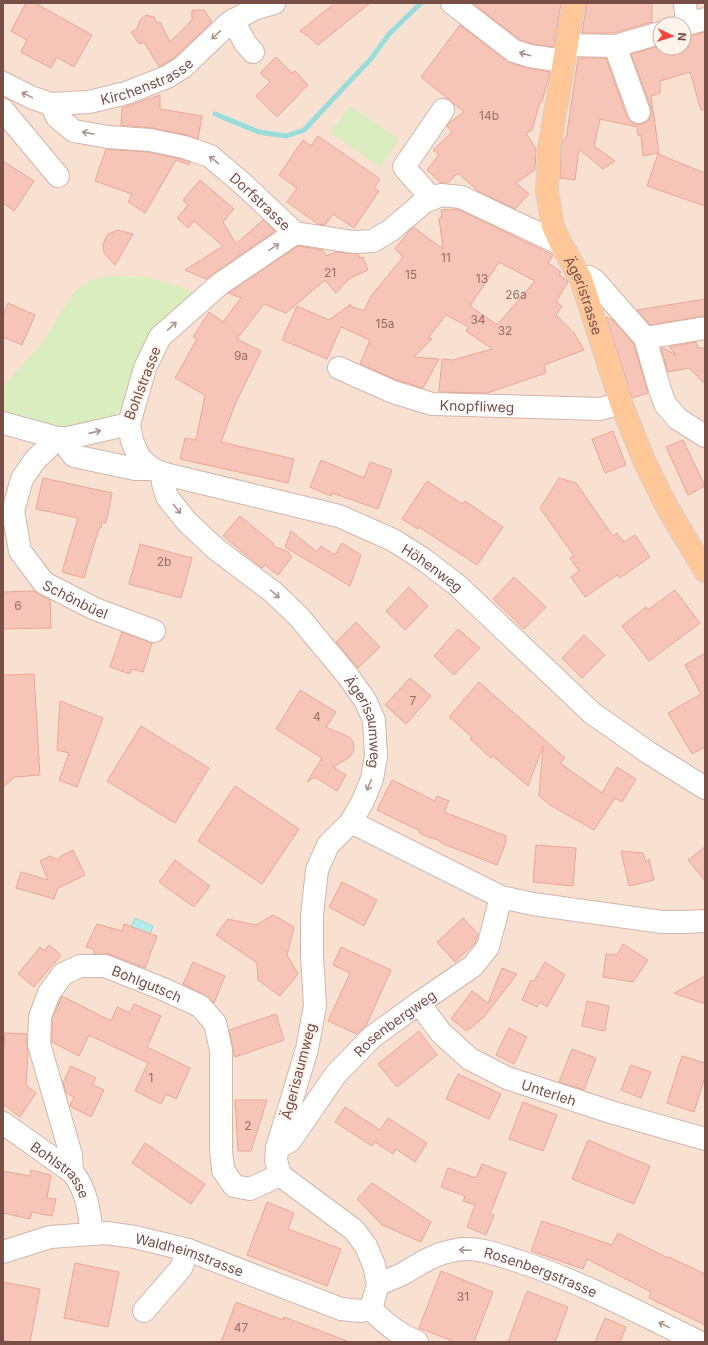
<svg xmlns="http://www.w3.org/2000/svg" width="708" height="1345" font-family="Inter,sans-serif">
<rect width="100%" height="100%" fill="#feeee2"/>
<!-- residential -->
<path fill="#f9e1d2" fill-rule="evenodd" d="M 3,3 L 705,3 L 705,1342 L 3,1342 ZM 660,24 L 684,24 L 684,48 L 660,48 Z"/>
<!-- green -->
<g fill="#daedbf">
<polygon points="350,106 399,139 380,167 330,132"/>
<polygon points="109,276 147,277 179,287 193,293 123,406 113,417 65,429 3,411 3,386 42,343 74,292 90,280"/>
</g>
<!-- water -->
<polygon fill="#b4eae8" stroke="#99dddb" points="135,918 153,926 149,937 130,928"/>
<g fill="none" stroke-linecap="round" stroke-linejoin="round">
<!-- stream -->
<polyline stroke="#99dddb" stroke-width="5" points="215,114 259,132 286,136 304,130 348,83 370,60 390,33 421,3"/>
</g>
<!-- building -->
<g fill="#f6c5b7" stroke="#eba795" fill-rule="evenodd">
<polygon points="26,3 35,3 92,35 74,67 57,57 51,68 21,52 27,40 11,31"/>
<polygon points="335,3 370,3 318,45 309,37 300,31"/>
<polygon points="476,3 561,3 554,47 533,44 520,40 475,5"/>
<polygon points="587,3 652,3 652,22 613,33 582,33"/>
<polygon points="192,10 204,10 212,22 175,57 159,67 144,42 139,44 131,32 137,29 140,20 146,15 154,17 157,23 160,22 170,42 192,20"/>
<polygon points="460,25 510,63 528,68 550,72 542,102 540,102 532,130 526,133 536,149 535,170 516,183 529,194 515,209 478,191 458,173 448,183 441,183 427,170 439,155 433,150 452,132 447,126 450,122 464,112 421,77"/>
<polygon points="705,32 705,110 701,110 690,72 660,81 660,93 651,96 659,153 643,156 641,136 638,135 637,127 600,119 594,146 615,161 603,169 579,149 575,180 560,178 561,149 563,139 566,139 578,58 606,58 627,117 631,122 636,124 643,124 649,120 651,114 651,108 631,54 660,46 660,48 684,48 684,37"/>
<polygon points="276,57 292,73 295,71 308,85 277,117 256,96 270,82 260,73"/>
<polygon points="160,95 160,109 202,116 198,139 187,135 152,128 121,125 122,108"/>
<polygon points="318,136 380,179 374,188 379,191 354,228 333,214 325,225 318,224 287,202 297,188 279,175 303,140 311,146"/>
<polygon points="106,149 148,152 181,159 190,162 189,165 176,160 145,213 128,202 132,194 95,181"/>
<polygon points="658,154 705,173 705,206 647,186"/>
<polygon points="3,161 34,181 14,211 3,203"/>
<polygon points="200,180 234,209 223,222 236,244 263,220 275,231 206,279 185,270 223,246 194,221 188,228 177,218 188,205 183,200"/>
<path d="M 458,209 L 553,255 L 548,263 L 561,272 L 559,275 L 567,280 L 568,282 L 556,302 L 562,306 L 556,315 L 574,333 L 584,350 L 544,365 L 546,373 L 487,393 L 439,392 L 442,359 L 453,360 L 492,349 L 466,331 L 469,327 L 446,315 L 428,338 L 432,339 L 414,357 L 439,359 L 423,388 L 397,380 L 360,364 L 370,340 L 341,327 L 327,359 L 282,340 L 297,306 L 329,320 L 351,304 L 350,306 L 364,311 L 371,296 L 403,257 L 395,249 L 409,231 L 413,227 L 443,249 L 439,218 L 442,217 L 441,210 ZM 499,262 L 535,281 L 497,325 L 470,306 Z"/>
<polygon points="118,230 133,234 115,265 104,253 103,244 105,239 108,234"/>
<polygon points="298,246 323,250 326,256 336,252 358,254 360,258 363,257 368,270 349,279 336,293 325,280 286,313 264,304 237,339 261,351 236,402 221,442 294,459 288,483 180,459 185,438 196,440 205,395 175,378 197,339 193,337 209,312 223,322 241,298 228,293"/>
<polygon points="705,299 705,316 650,325 637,310"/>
<polygon points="8,303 35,315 22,345 3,337 3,316"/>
<polygon points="606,317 613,320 634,344 648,393 632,398"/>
<polygon points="696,342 698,348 705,348 705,384 689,368 668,372 661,348 663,348 676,355 669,347"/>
<polygon points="613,431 626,465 605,473 592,439"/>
<polygon points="683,440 705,486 688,495 666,447"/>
<polygon points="321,460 364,478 370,462 392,470 378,509 332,493 331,496 310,487"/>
<polygon points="43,478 112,493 106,523 102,522 101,528 99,528 84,578 62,572 78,518 36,509"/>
<polygon points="559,478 576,483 613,536 617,533 624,542 635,535 650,557 620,578 617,575 585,597 571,577 579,571 570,558 574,556 540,508"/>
<polygon points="427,481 462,504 465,501 503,527 477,565 419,527 418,529 402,519"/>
<polygon points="240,516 274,544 273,546 287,551 292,557 278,575 265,565 262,568 223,536"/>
<polygon points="291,531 317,552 321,546 335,555 342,543 361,555 350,586 285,547"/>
<polygon points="140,544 192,558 181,598 129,584"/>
<polygon points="514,577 546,607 524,629 493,599"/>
<polygon points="409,587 428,606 405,630 386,611"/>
<polygon points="675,590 700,623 649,661 622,626 646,607 648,610"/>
<polygon points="34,591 50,600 51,628 3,629 3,592"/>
<polygon points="356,622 380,647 358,668 336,642"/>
<polygon points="458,629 480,648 454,675 434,656"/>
<polygon points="122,632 152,643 143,672 132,669 130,674 110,667"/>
<polygon points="584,635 605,655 582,678 562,658"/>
<polygon points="705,653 705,747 692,754 668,713 701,694 685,665"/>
<polygon points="34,674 40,775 15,777 3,787 3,675"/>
<polygon points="410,678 431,696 406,724 385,705"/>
<polygon points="479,682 565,758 560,763 602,793 617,767 636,779 622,802 615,798 594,830 550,805 539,796 543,746 528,786 493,756 491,758 470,739 472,737 449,717"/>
<polygon points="300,690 336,712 326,727 349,737 353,741 354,749 350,757 333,767 346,775 337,791 315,777 307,782 322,758 276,729"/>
<polygon points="60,701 103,718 77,787 59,780 69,753 57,750"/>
<polygon points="141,726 209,768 175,823 107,781"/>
<polygon points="392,780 435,801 437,796 449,801 444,812 506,836 506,842 497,865 441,843 442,842 431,837 430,838 419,833 420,831 377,810"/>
<polygon points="235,786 299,829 262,884 198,841"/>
<polygon points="536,845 576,848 573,886 533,882"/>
<polygon points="705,847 705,881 688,860"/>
<polygon points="73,850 85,875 58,888 54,899 16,888 21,872 48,880 40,861 50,856 58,860 61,856"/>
<polygon points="621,851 643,853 646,863 649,859 654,880 629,886"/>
<polygon points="175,860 210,886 194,907 159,882"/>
<polygon points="342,882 377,900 364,926 329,907"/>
<polygon points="273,915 294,927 287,955 298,974 280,996 258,980 257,963 216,935 228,919 256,925"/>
<polygon points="463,918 478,934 475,943 455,962 437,942"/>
<polygon points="97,924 122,931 124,924 157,936 145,968 109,954 94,954 94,949 86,947"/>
<polygon points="623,944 648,960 633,982 603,977 606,954 617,955"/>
<polygon points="49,945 61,955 34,987 18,974 40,947 45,951"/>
<polygon points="341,947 391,970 366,1026 357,1034 328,1021 350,973 333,965"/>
<polygon points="193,962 225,976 214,1003 205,995 183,984"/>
<polygon points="545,962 565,975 547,1007 540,1002 537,1007 522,1000 531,980 534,981"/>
<polygon points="502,968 517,974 484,1017 467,1031 451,1019 472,991 488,1003"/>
<polygon points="705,976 705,1004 674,993"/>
<polygon points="62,996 111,1021 117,1007 130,1013 134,1004 161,1016 147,1047 190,1068 176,1099 166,1094 161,1104 135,1091 148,1063 89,1035 79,1056 52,1042 52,1019"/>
<polygon points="587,1001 609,1006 605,1031 582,1026"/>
<polygon points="276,1014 284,1040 235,1057 229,1030"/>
<polygon points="509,1028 527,1037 514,1064 496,1055"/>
<polygon points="419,1031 437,1055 397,1087 378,1064"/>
<polygon points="5,1033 27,1034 27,1044 28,1053 26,1085 36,1093 20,1117 3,1104 3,1056"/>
<polygon points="572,1049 596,1058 584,1090 559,1082"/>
<polygon points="682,1056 705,1063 705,1077 694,1112 667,1103"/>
<polygon points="631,1065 651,1072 641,1098 621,1090"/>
<polygon points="71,1066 96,1078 92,1084 104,1090 91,1117 70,1106 74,1097 66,1093 63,1082"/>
<polygon points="458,1074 501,1094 489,1119 446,1099"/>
<polygon points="235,1100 267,1100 251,1151 238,1151"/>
<polygon points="523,1102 557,1115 543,1151 509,1139"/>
<polygon points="345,1107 380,1130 388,1118 427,1143 415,1162 396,1149 393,1154 375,1142 372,1146 335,1122"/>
<polygon points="588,1140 650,1166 634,1204 572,1179"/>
<polygon points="145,1143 205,1184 191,1204 132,1163"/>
<polygon points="482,1164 506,1173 490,1214 494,1215 486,1235 467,1227 475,1205 463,1201 465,1196 441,1187 448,1168 476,1178"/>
<polygon points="31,1170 51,1175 47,1198 56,1199 52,1216 32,1212 30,1219 3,1213 3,1171 30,1176"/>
<polygon points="372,1183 431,1222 421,1242 382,1225 357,1199"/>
<polygon points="267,1202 294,1213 288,1229 341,1249 327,1286 247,1255"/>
<polygon points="542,1221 612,1245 618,1233 668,1258 669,1257 705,1274 705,1325 649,1298 651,1292 587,1259 583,1269 531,1251"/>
<polygon points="75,1263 119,1272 108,1327 64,1318"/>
<polygon points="441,1271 493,1292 474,1342 455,1342 419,1328"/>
<polygon points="3,1282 40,1289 30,1342 13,1342 3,1340"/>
<polygon points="527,1291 568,1307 555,1342 508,1342"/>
<polygon points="236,1302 283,1320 284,1317 347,1341 346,1342 221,1342"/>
<polygon points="605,1318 626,1327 620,1342 595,1342"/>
</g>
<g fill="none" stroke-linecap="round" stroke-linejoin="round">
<defs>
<g id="minor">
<polyline points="452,3 514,51 530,56 564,61"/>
<polyline points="685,3 687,24"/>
<polyline points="233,20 245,43 253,52"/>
<polyline points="684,25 705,19"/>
<polyline points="567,45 615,46 660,33"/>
<polyline points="615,46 639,112"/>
<path id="s1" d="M 3,83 L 33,98 L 51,104 L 89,102 L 126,93 L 167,77 L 183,67 L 229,23 L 254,9 L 274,3"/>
<path id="s2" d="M 51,104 L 57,117 L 74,131 L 108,137 L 150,140 L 184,147 L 210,156 L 243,184 L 295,233 L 353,242 L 373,241 L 391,230 L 424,202 L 441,195 L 461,197 L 561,244"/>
<polyline points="3,110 58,176"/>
<polyline points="432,199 404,167 443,110"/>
<path id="s3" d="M 295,233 L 220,284 L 160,337 L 145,368 L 129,424 L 132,441 L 139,457 L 152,469 L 165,474 L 339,516 L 393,540 L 423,559 L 457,585 L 592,713 L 649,753 L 705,788"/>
<polyline points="581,279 589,277 595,281 645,338 660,390 665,404 678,419 705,436"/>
<polyline points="645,338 705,328"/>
<path id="s4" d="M 339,368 L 393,392 L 432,404 L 600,409 L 621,403"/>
<polyline points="3,423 58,438 68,438 129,424"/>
<path id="s5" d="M 58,438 L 35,460 L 22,479 L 13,511 L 20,551 L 44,583 L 95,609 L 154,631"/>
<polyline points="68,438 69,450 74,456 135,469 152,469"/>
<path id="s6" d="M 165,474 L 163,483 L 167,497 L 187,522 L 216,549 L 273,592 L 299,617 L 348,676 L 365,700 L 374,720 L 376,756 L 372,779 L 363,801 L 351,822 L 328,845 L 317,870 L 312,915 L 312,956 L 315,1006 L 307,1049 L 277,1148 L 276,1160 L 280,1175 L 354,1230 L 366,1246 L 374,1265 L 378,1284 L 371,1309"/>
<polyline points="351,822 501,897 533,904 662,922 687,922 705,921"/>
<path id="s7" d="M 419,1003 L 441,1033 L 470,1059 L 507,1078 L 614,1113 L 705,1139"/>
<path id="s8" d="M 3,1123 L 72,1172 C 87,1189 89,1212 92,1233"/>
<path id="s9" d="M 277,1148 L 290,1141 L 336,1074 L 372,1037 L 419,1003 L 473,966 L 488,947 L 501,897"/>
<path id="s10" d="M 72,1172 L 71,1155 L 39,1044 L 40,1017 L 49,993 L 63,974 L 80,966 L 105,966 L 163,989 L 200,1006 L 215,1023 L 221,1050 L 221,1150 L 223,1170 L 234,1186 L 250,1189 L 280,1175"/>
<path id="s11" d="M 3,1252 L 50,1237 L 106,1233 L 135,1237 L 188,1250 L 341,1309 L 361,1311 L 371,1309"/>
<path id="s12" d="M 378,1284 C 387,1280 398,1277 406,1272 C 422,1262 437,1253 456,1250 C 478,1246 501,1256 521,1262 C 583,1283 640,1313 699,1342"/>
<path d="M 371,1309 C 386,1324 398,1334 417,1342"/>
<polyline points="144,1311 181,1268 188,1250"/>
</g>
<g id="major">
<path id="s13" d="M 574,3 L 549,148 L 547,192 L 553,226 L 561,244 L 581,279 L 621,403 L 645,463 L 667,507 L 705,571"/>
</g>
</defs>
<!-- minor casing -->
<use href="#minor" stroke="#d3b5aa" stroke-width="24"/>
<!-- major casing -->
<use href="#major" stroke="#d9cecb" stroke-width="24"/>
<!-- minor -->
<use href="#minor" stroke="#fff" stroke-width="22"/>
<!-- major -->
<use href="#major" stroke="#ffc798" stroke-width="22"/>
</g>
<!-- one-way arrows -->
<defs><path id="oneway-shaft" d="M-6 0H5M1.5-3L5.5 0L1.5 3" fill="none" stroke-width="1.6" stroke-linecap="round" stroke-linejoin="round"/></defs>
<g stroke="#ae9590">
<use href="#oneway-shaft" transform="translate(216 35) rotate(137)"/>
<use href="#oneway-shaft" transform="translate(525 54) rotate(-164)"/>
<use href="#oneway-shaft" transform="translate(27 95) rotate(-154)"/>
<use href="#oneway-shaft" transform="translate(88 133) rotate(-170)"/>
<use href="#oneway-shaft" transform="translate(214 160) rotate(-142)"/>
<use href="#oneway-shaft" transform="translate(274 247) rotate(-34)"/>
<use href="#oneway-shaft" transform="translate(172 326) rotate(-43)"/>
<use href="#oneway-shaft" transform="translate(95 432) rotate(-13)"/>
<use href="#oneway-shaft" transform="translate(177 509) rotate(52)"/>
<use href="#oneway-shaft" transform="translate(275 594) rotate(42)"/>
<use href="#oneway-shaft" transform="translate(369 785) rotate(112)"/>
<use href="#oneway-shaft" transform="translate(465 1250) rotate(-178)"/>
<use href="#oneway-shaft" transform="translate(664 1325) rotate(-154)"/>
</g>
<g text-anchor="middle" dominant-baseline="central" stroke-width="3.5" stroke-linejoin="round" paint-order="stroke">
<!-- number labels -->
<g font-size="12" fill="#986c62">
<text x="489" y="115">14b</text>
<text x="446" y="257">11</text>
<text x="330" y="272">21</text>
<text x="411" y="274">15</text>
<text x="482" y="278">13</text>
<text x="516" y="294">26a</text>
<text x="478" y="319">34</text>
<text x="385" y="323">15a</text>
<text x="505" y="330">32</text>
<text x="241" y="355">9a</text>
<text x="164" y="561">2b</text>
<text x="18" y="605">6</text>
<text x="413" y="700">7</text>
<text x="317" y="716">4</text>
<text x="151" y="1077">1</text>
<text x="248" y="1125">2</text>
<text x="463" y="1296">31</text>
<text x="241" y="1327">47</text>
</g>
<!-- street labels -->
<g font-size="14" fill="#784f46" stroke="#fff3ea">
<text stroke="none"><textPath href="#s1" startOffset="152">Kirchenstrasse</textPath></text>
<text stroke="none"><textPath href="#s2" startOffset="243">Dorfstrasse</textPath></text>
<text stroke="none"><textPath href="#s13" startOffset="302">Ägeristrasse</textPath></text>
<text transform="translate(142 383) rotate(-69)">Bohlstrasse</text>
<text stroke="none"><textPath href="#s4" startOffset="145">Knopfliweg</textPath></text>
<text stroke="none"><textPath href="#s3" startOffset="616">Höhenweg</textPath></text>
<text stroke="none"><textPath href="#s5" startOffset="204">Schönbüel</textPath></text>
<text stroke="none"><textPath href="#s6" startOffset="330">Ägerisaumweg</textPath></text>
<text stroke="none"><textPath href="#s10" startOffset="298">Bohlgutsch</textPath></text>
<text stroke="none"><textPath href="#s9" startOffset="174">Rosenbergweg</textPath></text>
<text transform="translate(298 1071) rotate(-75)">Ägerisaumweg</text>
<text stroke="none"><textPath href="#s7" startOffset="162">Unterleh</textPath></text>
<text stroke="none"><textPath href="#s8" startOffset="75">Bohlstrasse</textPath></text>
<text stroke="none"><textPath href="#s11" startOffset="192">Waldheimstrasse</textPath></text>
<text stroke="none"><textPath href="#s12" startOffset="174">Rosenbergstrasse</textPath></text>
</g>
</g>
<!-- border -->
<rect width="708" height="1345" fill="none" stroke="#784f46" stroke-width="8"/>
<!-- north arrow -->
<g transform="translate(672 36) rotate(94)"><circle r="19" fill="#fff3ea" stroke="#c9b1a8"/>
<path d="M0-3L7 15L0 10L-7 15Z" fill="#f4443b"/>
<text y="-6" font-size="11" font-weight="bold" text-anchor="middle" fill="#784f46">N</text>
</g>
</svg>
